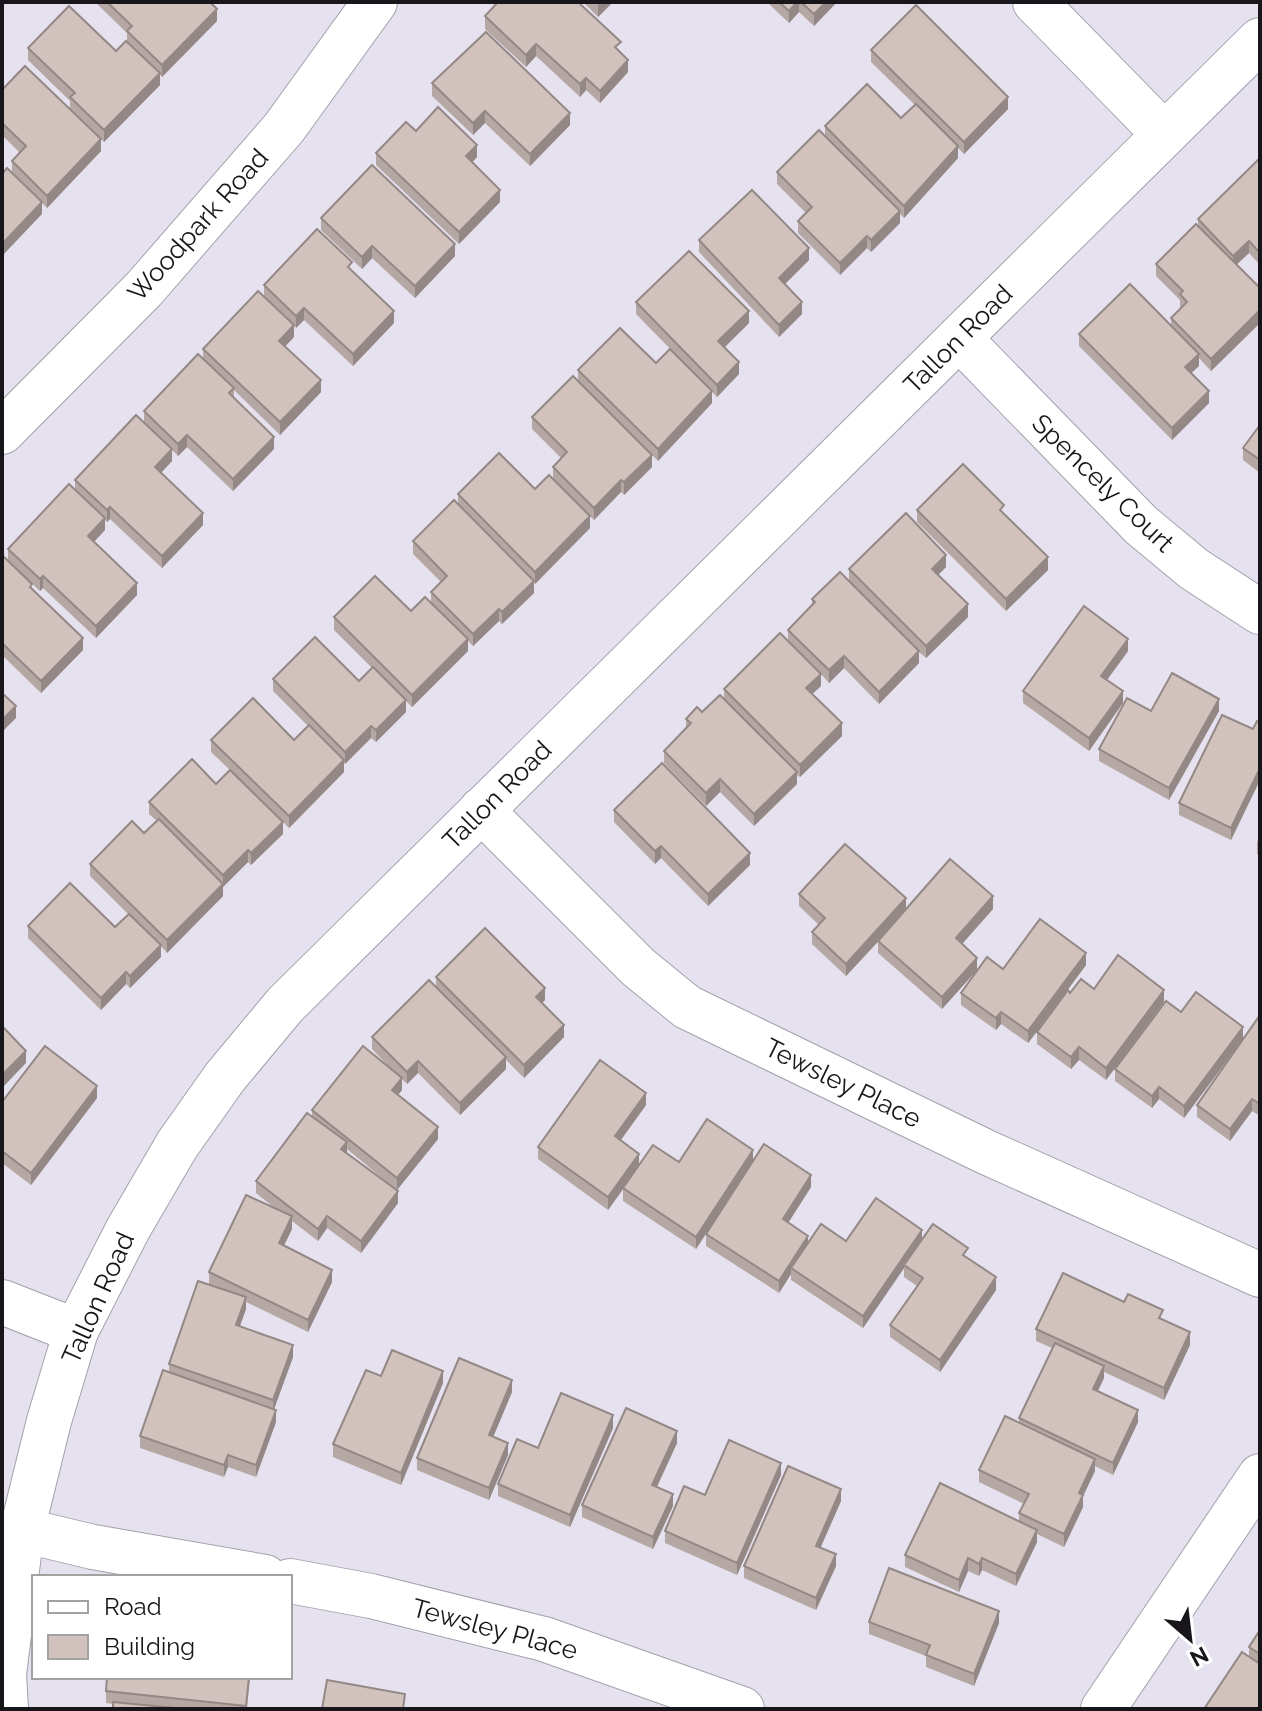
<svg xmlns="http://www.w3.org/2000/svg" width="1262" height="1711" font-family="Raleway,sans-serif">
<rect width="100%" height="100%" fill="#e6e1ee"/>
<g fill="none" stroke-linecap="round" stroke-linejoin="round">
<defs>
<g id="street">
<polyline points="1035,2 1164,134"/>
<polyline points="959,338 1141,525 1194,569 1260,612"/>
<polyline points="2,432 144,289 284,128 375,2"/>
<polyline points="481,810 638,967 687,1007 986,1152 1260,1275"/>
<polyline points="2,1302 76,1331"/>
<polyline points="22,1530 93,1547 265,1577"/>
<polyline points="290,1581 371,1596 544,1639 742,1709"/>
<polyline points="6,1709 4,1674 22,1530 49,1421 76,1331 128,1229 177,1145 225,1077 285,1005 1260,40"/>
<polyline points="1103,1709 1260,1476"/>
</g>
</defs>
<!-- street casing -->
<use href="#street" stroke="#a4a0ac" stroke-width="46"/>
<!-- street -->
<use href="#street" stroke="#fff" stroke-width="44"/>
</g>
<!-- wall -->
<g fill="#b5a7a3" fill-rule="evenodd">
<polygon points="95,2 210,2 217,21 162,77 160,75 160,85 104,142 97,135 101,151 47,208 42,203 42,214 12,172 12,161 20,153 2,135 2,90 70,109 70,101 28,60 28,48 116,51 127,41 127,33"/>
<polygon points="583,2 613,2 598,17"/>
<polygon points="769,2 837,2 814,26 799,12 789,23 769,4"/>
<polygon points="485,16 621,53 628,72 600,103 586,90 580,97 536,56 526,67 485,29"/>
<polygon points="871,50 1008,109 964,154 958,148 958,158 904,218 900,214 900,223 871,252 867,248 840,275 798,233 798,221 806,213 777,184 777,172 825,136 825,126 901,118 915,105 871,62"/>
<polygon points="432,83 570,125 530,166 485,123 473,135 432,96"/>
<polygon points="416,131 477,157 472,162 500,202 459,244 376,165 376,153"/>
<polygon points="1260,162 1260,265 1249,253 1237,264 1260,288 1260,323 1211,371 1199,358 1199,366 1191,373 1209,403 1172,440 1079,346 1079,334 1171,325 1171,318 1181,308 1180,306 1180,300 1156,276 1156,264 1198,225 1198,219"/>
<polygon points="321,218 455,256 415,298 372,258 362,269 321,230"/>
<polygon points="699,240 809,260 785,284 802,314 779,337 699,252"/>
<polygon points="352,271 394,323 353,366 304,320 296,328 294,326 294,337 285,346 321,392 280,435 234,390 234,398 274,449 233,491 187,447 178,456 172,450 172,461 161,473 203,525 162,568 110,519 107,522 105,520 105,530 94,542 137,595 96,638 43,588 40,591 8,561 8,549 75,490 75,480 144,423 144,411 203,359 203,349 264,296 264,285"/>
<polygon points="636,302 749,323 724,347 739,374 717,397 712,392 712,403 658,461 652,455 652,467 624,495 621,492 594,520 561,487 590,528 535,584 534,582 534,593 502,624 499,621 473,646 468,641 468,651 412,707 406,701 406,712 376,742 371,738 345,764 344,763 344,772 289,828 283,822 283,834 251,865 248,862 223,887 223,896 167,953 161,946 161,957 130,988 126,984 101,1010 28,938 28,926 115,927 128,914 90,876 90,864 144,833 157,821 149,814 149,802 216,784 230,770 211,752 211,740 294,740 308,726 273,691 273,679 359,681 372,668 334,630 334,617 411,611 431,602 431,592 441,582 413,554 413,541 458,505 458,494 535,489 553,479 553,467 561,458 532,429 532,417 578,381 578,370 682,361 636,314"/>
<polygon points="1260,425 1260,473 1243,460 1243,448"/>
<polygon points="917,510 1004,514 1048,570 1006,611 917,522"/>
<polygon points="2,555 83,650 41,693 2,655"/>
<polygon points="946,567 938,575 968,617 926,658 919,652 919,663 879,704 844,668 829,683 821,674 821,686 812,694 842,736 800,777 797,775 797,784 754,826 720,792 706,806 664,763 664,751 686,728 686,719 702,712 724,699 724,689 788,641 788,630 812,605 812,599 849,581 849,569"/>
<polygon points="1128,651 1107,680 1123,703 1089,751 1023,703 1023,691"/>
<polygon points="1151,711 1219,711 1169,800 1099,761 1099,749"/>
<polygon points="1260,722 1260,785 1258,784 1231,840 1179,815 1179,803"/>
<polygon points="614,810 750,865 708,906 661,858 655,864 614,822"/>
<polygon points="1260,835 1260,856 1257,854 1257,842"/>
<polygon points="799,894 906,909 993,909 961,944 977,970 942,1009 878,953 878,942 846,976 812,944 812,932 819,925 799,906"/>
<polygon points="1086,965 1044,1022 1070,993 1094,989 1164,1002 1106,1080 1079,1060 1071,1069 1037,1044 1037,1032 1028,1043 1001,1024 996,1030 961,1005 961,993 1003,969"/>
<path d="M 436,977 L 545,1000 L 542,1003 L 564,1037 L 524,1078 L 506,1060 L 506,1069 L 460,1115 L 418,1073 L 407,1084 L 402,1079 L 402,1090 L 398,1095 L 438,1139 L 397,1190 L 398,1203 L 361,1253 L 327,1228 L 318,1241 L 292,1221 L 292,1229 L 284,1246 L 332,1282 L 308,1332 L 246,1302 L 246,1309 L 240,1326 L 293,1357 L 274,1409 L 276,1422 L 256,1477 L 228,1467 L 224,1477 L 140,1448 L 140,1436 L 169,1373 L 169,1364 L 209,1284 L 209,1272 L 277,1210 L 256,1193 L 256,1181 L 312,1117 L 312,1110 L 392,1070 L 372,1049 L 372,1037 L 436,987 ZM 347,1149 L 394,1188 L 347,1153 Z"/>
<polygon points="1181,1012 1243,1039 1184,1118 1159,1099 1152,1108 1115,1081 1115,1069"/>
<polygon points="1260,1015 1260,1116 1252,1111 1230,1141 1197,1117 1197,1105"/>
<polygon points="97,1098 31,1185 2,1163 2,1102"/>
<polygon points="646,1105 621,1140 639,1165 679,1162 753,1162 811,1187 788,1223 808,1243 922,1240 968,1258 996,1290 940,1372 890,1337 890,1325 917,1286 904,1277 904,1268 863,1328 791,1280 791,1274 779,1293 706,1246 706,1234 719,1213 696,1249 623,1201 623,1188 627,1184 608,1210 538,1159 538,1147"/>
<polygon points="1163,1320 1190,1345 1164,1400 1104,1372 1104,1378 1098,1391 1138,1422 1113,1475 1095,1466 1095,1471 1083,1495 1083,1507 1064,1547 1037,1534 1037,1542 1016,1586 982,1570 979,1576 968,1571 959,1592 905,1567 905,1555 1019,1521 1019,1513 1024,1504 979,1482 979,1470 1019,1423 1019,1418 1052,1348 1036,1341 1036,1329"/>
<polygon points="381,1376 443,1383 401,1485 333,1457 333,1444"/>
<polygon points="512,1392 493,1437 508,1455 489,1500 417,1470 417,1458"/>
<polygon points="613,1428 570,1527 498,1496 498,1484"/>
<polygon points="677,1443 657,1487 673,1506 653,1549 582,1517 582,1505"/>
<polygon points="781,1475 737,1575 665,1543 665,1531 705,1495"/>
<polygon points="841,1501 820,1548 836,1566 816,1610 744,1578 744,1566"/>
<polygon points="869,1622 999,1623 974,1686 926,1667 926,1656 869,1634"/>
<polygon points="1260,1630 1260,1709 1249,1657 1249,1647"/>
<polygon points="250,1677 247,1709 113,1709 113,1704 106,1703 106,1691"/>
</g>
<!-- shaded-wall -->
<g fill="#938885">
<polygon points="601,2 613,2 598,17 598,5"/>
<polygon points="797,2 799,2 799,12 789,23 789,11"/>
<polygon points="826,2 837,2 814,26 814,14"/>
<polygon points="217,9 217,21 162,77 162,65"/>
<polygon points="536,44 536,56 526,67 526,55"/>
<polygon points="628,60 628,72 600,103 600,91"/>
<polygon points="160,73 160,85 104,142 104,130"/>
<polygon points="586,78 586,90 580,97 580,84"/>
<polygon points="1008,97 1008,109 964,154 964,142"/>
<polygon points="485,111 485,123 473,135 473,123"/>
<polygon points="570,113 570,125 530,166 530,154"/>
<polygon points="101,139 101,151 47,208 47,196"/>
<polygon points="477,145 477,157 466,169 466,156"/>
<polygon points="958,146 958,158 904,218 904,206"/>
<polygon points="500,190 500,202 459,244 459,232"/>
<polygon points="42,202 42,214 2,256 2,244"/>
<polygon points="900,211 900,223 871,252 871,240"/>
<polygon points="867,236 867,248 840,275 840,263"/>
<polygon points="1249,241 1249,253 1233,268 1233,256"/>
<polygon points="455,244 455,256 415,298 415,286"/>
<polygon points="372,246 372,258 362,269 362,257"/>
<polygon points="809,248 809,260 779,290 779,278"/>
<polygon points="802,302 802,314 779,337 779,325"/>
<polygon points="304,308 304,320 296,328 296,316"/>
<polygon points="1260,310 1260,323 1211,371 1211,359"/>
<polygon points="394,311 394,323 353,366 353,354"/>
<polygon points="749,311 749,323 718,354 718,341"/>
<polygon points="294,325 294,337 279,353 279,341"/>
<polygon points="1199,354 1199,366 1185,379 1185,367"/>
<polygon points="739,362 739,374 717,397 717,385"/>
<polygon points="321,380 321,392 280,435 280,422"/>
<polygon points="712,391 712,403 658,461 658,449"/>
<polygon points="1209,391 1209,403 1172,440 1172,428"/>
<polygon points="187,435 187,447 178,456 178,444"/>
<polygon points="274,437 274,449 233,491 233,479"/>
<polygon points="172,449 172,461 155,479 155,467"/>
<polygon points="652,455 652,467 624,495 624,482"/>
<polygon points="621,480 621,492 594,520 594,508"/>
<polygon points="110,507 110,519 107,522 107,510"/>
<polygon points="203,513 203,525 162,568 162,556"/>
<polygon points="590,516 590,528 535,584 535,572"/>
<polygon points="105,518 105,530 88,548 88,536"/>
<polygon points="946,555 946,567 932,581 932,569"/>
<polygon points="1048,557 1048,570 1006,611 1006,599"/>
<polygon points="43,576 43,588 40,591 40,579"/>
<polygon points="534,581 534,593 502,624 502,612"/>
<polygon points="137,583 137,595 96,638 96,626"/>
<polygon points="968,604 968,617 926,658 926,646"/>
<polygon points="499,609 499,621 473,646 473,634"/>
<polygon points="83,638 83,650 41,693 41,681"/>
<polygon points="468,639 468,651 412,707 412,695"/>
<polygon points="1128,639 1128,651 1101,688 1101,676"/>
<polygon points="919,651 919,663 879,704 879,692"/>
<polygon points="844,656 844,668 829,683 829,670"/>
<polygon points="821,674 821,686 806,700 806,688"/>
<polygon points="1123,691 1123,703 1089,751 1089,738"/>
<polygon points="1219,699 1219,711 1169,800 1169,788"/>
<polygon points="406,700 406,712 376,742 376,730"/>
<polygon points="16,706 16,718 2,732 2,720"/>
<polygon points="842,723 842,736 800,777 800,765"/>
<polygon points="371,726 371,738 345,764 345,752"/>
<polygon points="344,760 344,772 289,828 289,816"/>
<polygon points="797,772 797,784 754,826 754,814"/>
<polygon points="1258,772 1258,784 1231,840 1231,828"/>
<polygon points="720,779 720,792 706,806 706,793"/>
<polygon points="283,822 283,834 251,865 251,853"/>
<polygon points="661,846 661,858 655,864 655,851"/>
<polygon points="248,850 248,862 223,887 223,896 167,953 167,940 223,884 223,875"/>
<polygon points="750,853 750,865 708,906 708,894"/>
<polygon points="993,896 993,909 956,951 956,938"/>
<polygon points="906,898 906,911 846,976 846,964"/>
<polygon points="161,945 161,957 130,988 130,976"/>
<polygon points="1086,953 1086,965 1028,1043 1028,1031"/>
<polygon points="977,958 977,970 942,1009 942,997"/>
<polygon points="126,972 126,984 101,1010 101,998"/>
<polygon points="545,988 545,1000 536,1009 536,997"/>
<polygon points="1164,990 1164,1002 1106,1080 1106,1068"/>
<polygon points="1001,1012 1001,1024 996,1030 996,1018"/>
<polygon points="564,1025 564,1037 524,1078 524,1065"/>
<polygon points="1243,1027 1243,1039 1184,1118 1184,1106"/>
<polygon points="1079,1047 1079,1060 1071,1069 1071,1057"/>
<polygon points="26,1051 26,1063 2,1088 2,1075"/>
<polygon points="506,1057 506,1069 460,1115 460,1103"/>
<polygon points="418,1061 418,1073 407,1084 407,1072"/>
<polygon points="402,1078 402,1090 392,1102 392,1090"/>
<polygon points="97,1086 97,1098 31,1185 31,1173"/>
<polygon points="1159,1087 1159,1099 1152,1108 1152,1096"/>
<polygon points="646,1093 646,1105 615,1148 615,1136"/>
<polygon points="1252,1099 1252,1111 1230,1141 1230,1129"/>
<polygon points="438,1127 438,1139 397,1190 397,1178"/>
<polygon points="347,1142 347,1154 341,1149"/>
<polygon points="753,1150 753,1163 696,1249 696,1237"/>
<polygon points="639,1154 639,1166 608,1210 608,1197"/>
<polygon points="811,1175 811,1187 783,1231 783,1219"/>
<polygon points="398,1191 398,1203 361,1253 361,1241"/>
<polygon points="292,1216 292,1229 279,1255 279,1243"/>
<polygon points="327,1216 327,1228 318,1241 318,1229"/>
<polygon points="922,1230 922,1242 904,1265 904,1268 863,1328 863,1316"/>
<polygon points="808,1236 808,1248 791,1268 791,1274 779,1293 779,1281"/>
<polygon points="332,1270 332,1282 308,1332 308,1320"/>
<polygon points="996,1277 996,1290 940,1372 940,1360"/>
<polygon points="246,1297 246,1309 236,1337 236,1325"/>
<polygon points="1190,1332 1190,1345 1164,1400 1164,1388"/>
<polygon points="293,1345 293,1357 273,1412 273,1400"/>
<polygon points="1104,1366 1104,1378 1093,1401 1093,1389"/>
<polygon points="443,1371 443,1383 401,1485 401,1473"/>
<polygon points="512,1380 512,1392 489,1447 489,1435"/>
<polygon points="276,1410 276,1422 256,1477 256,1465"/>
<polygon points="1138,1410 1138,1422 1113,1475 1113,1463"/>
<polygon points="613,1415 613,1428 570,1527 570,1515"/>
<polygon points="677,1431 677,1443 652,1497 652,1485"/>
<polygon points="508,1443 508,1455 489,1500 489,1488"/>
<polygon points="228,1455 228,1467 224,1477 224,1465"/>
<polygon points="1095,1459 1095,1471 1079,1505 1079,1493"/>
<polygon points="781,1463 781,1475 737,1575 737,1563"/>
<polygon points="841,1489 841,1501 816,1558 816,1546"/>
<polygon points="673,1494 673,1506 653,1549 653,1537"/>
<polygon points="1083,1495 1083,1507 1064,1547 1064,1534"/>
<polygon points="1037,1530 1037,1542 1016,1586 1016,1574"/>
<polygon points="836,1554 836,1566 816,1610 816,1598"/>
<polygon points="968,1558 968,1571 959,1592 959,1580"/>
<polygon points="982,1558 982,1570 979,1576 979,1564"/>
<polygon points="999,1611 999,1623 974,1686 974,1674"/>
</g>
<!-- building -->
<g fill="#d2c2be" stroke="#938885" stroke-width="2">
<polygon points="107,2 210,2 217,9 162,65 127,31 132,26"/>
<polygon points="498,2 578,2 621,42 615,47 628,60 600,91 586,78 580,84 536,44 526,55 485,16"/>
<polygon points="779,2 797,2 789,11"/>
<polygon points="801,2 826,2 814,14"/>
<polygon points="916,5 1008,97 964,142 871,50"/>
<polygon points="69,6 116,51 126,41 160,73 104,130 70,97 75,93 28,48"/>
<polygon points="486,32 570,113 530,154 485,111 473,123 432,83"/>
<polygon points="25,66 101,139 47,196 12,161 26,146 2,123 2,90"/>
<polygon points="867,84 901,118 916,104 958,146 904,206 825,126"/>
<polygon points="438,107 477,145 466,156 500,190 459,232 376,153 406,122 416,131"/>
<polygon points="819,130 900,211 871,240 867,236 840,263 798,221 812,207 777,172"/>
<polygon points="1258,160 1260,162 1260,253 1249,241 1233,256 1198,219"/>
<polygon points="372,165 455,244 415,286 372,246 362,257 321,218"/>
<polygon points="7,168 42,202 2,244 2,174"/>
<polygon points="752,190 809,248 779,278 802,302 779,325 699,240"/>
<polygon points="1196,224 1260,288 1260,310 1211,359 1171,318 1187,302 1180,294 1183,291 1156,264"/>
<polygon points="317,229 352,262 348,267 394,311 353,354 304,308 296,316 264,285"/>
<polygon points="689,251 749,311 718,341 739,362 717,385 636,302"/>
<polygon points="1130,284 1199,354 1185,367 1209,391 1172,428 1079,334"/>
<polygon points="258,291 294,325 279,341 321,380 280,422 203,349"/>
<polygon points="620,328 656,363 670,349 712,391 658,449 578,370"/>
<polygon points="198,354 234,388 229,393 274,437 233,479 187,435 178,444 144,411"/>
<polygon points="573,376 652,455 624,482 621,480 594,508 553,467 567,452 532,417"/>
<polygon points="136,415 172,449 155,467 203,513 162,556 110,507 107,510 75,480"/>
<polygon points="1260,425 1260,460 1243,448"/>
<polygon points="499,453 535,489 549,475 590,516 535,572 458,494"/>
<polygon points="963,464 1004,505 1000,510 1048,557 1006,599 917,510"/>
<polygon points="69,484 105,518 88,536 137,583 96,626 43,576 40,579 8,549"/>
<polygon points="454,500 534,581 502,612 499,609 473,634 431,592 447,576 413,541"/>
<polygon points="906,513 946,555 932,569 968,604 926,646 849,569"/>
<polygon points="2,555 32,584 30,587 83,638 41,681 2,643"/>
<polygon points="840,572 919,651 879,692 844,656 829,670 788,630 815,602 812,599"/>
<polygon points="375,576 411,611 425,597 468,639 412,695 334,617"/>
<polygon points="1084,606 1128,639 1101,676 1123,691 1089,738 1023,691"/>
<polygon points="780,633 821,674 806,688 842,723 800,765 724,689"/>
<polygon points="315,637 359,681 373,667 406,700 376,730 371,726 345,752 273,679"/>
<polygon points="1172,673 1219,699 1169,788 1099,749 1127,698 1151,711"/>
<polygon points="2,693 16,706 2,720"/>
<polygon points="720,695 797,772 754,814 720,779 706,793 664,751 691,723 686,719 697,707 702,712"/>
<polygon points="253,698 294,740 309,725 344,760 289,816 211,740"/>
<polygon points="1222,715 1253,729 1257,721 1260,722 1260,773 1258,772 1231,828 1179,803"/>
<polygon points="192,759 216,784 230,770 283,822 251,853 248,850 223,875 149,802"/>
<polygon points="662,763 750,853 708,894 661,846 655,851 614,810"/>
<polygon points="159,819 223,884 167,940 90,864 132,821 144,833"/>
<polygon points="845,844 906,898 846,964 812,932 825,918 799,894"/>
<polygon points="950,859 993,896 956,938 977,958 942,997 878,941"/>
<polygon points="70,883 115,927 129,914 161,945 130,976 126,972 101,998 28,926"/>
<polygon points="1040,919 1086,953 1028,1031 1001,1012 996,1018 961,993 987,957 1003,969"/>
<polygon points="485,928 545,988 536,997 564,1025 524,1065 436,977"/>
<polygon points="1118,955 1164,990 1106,1068 1079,1047 1071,1057 1037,1032 1068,990 1070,993 1081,979 1094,989"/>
<polygon points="429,980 506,1057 460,1103 418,1061 407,1072 372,1037"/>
<polygon points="1196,992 1243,1027 1184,1106 1159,1087 1152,1096 1115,1069 1166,1001 1181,1012"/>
<polygon points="1260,1015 1260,1104 1252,1099 1230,1129 1197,1105"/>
<polygon points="2,1026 26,1051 2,1075"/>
<polygon points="45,1046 97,1086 31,1173 2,1151 2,1102"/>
<polygon points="363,1046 402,1078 392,1090 438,1127 397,1178 312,1110"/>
<polygon points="600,1060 646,1093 615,1136 639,1154 608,1197 538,1147"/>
<polygon points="307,1113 347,1142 341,1149 398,1191 361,1241 327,1216 318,1229 256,1181"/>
<polygon points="707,1119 753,1150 696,1237 623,1188 653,1145 679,1162"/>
<polygon points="764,1144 811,1175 783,1219 808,1236 779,1281 706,1234"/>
<polygon points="246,1195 292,1216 279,1243 332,1270 308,1320 209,1272"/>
<polygon points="876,1198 922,1230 863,1316 791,1268 821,1224 846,1241"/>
<polygon points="933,1224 968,1248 963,1255 996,1277 940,1360 890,1325 923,1278 904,1265"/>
<polygon points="1063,1273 1124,1302 1128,1294 1163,1310 1159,1318 1190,1332 1164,1388 1036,1329"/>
<polygon points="198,1281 246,1297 236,1325 293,1345 273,1400 169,1364"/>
<polygon points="1055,1343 1104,1366 1093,1389 1138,1410 1113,1463 1019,1418"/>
<polygon points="392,1350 443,1371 401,1473 333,1444 366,1370 381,1376"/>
<polygon points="459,1358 512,1380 489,1435 508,1443 489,1488 417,1458"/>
<polygon points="163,1370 276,1410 256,1465 228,1455 224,1465 140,1436"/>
<polygon points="561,1393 613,1415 570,1515 498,1484 517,1439 538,1448"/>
<polygon points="626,1408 677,1431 652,1485 673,1494 653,1537 582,1505"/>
<polygon points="1005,1416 1095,1459 1079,1493 1083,1495 1064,1534 1019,1513 1029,1494 979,1470"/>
<polygon points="729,1440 781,1463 737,1563 665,1531 684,1486 705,1495"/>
<polygon points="788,1466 841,1489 816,1546 836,1554 816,1598 744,1566"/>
<polygon points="940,1483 1037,1530 1016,1574 982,1558 979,1564 968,1558 959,1580 905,1555"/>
<polygon points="889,1568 999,1611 974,1674 926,1655 930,1645 869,1622"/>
<polygon points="1260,1630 1260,1654 1249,1647"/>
<polygon points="1242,1652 1260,1664 1260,1709 1204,1709"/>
<polygon points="107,1677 249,1677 246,1706 106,1691"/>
<polygon points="327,1680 405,1694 403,1709 322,1709"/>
<polygon points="113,1702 186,1709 113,1709"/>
</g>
<g text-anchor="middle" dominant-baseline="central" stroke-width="7" stroke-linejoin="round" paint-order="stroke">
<!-- street labels -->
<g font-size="26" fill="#18161a" stroke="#fff">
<text transform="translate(198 225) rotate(-48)">Woodpark Road</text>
<text transform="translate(958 339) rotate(-45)">Tallon Road</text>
<text transform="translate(1103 483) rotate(44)">Spencely Court</text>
<text transform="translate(497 795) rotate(-45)">Tallon Road</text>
<text transform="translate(843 1083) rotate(26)">Tewsley Place</text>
<text transform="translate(98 1298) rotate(-66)">Tallon Road</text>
<text transform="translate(495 1629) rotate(15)">Tewsley Place</text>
</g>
</g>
<!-- border -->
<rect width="1262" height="1711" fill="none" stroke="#18161a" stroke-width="8"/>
<!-- legend -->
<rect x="32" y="1575" width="260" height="104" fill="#ffffff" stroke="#a3a2a3" stroke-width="2"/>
<rect x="48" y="1601" width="40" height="12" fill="#ffffff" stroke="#a3a2a3" stroke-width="2"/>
<text x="104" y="1615" font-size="24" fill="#18161a">Road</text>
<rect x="48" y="1635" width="40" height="24" fill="#d2c2be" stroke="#a3a2a3" stroke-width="2"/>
<text x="104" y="1655" font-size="24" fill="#18161a">Building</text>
<!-- north arrow -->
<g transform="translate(1190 1639) rotate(152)" stroke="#ffffff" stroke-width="6" paint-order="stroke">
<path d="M0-6L14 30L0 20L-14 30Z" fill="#18161a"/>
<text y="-12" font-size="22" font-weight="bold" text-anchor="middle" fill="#18161a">N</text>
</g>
</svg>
